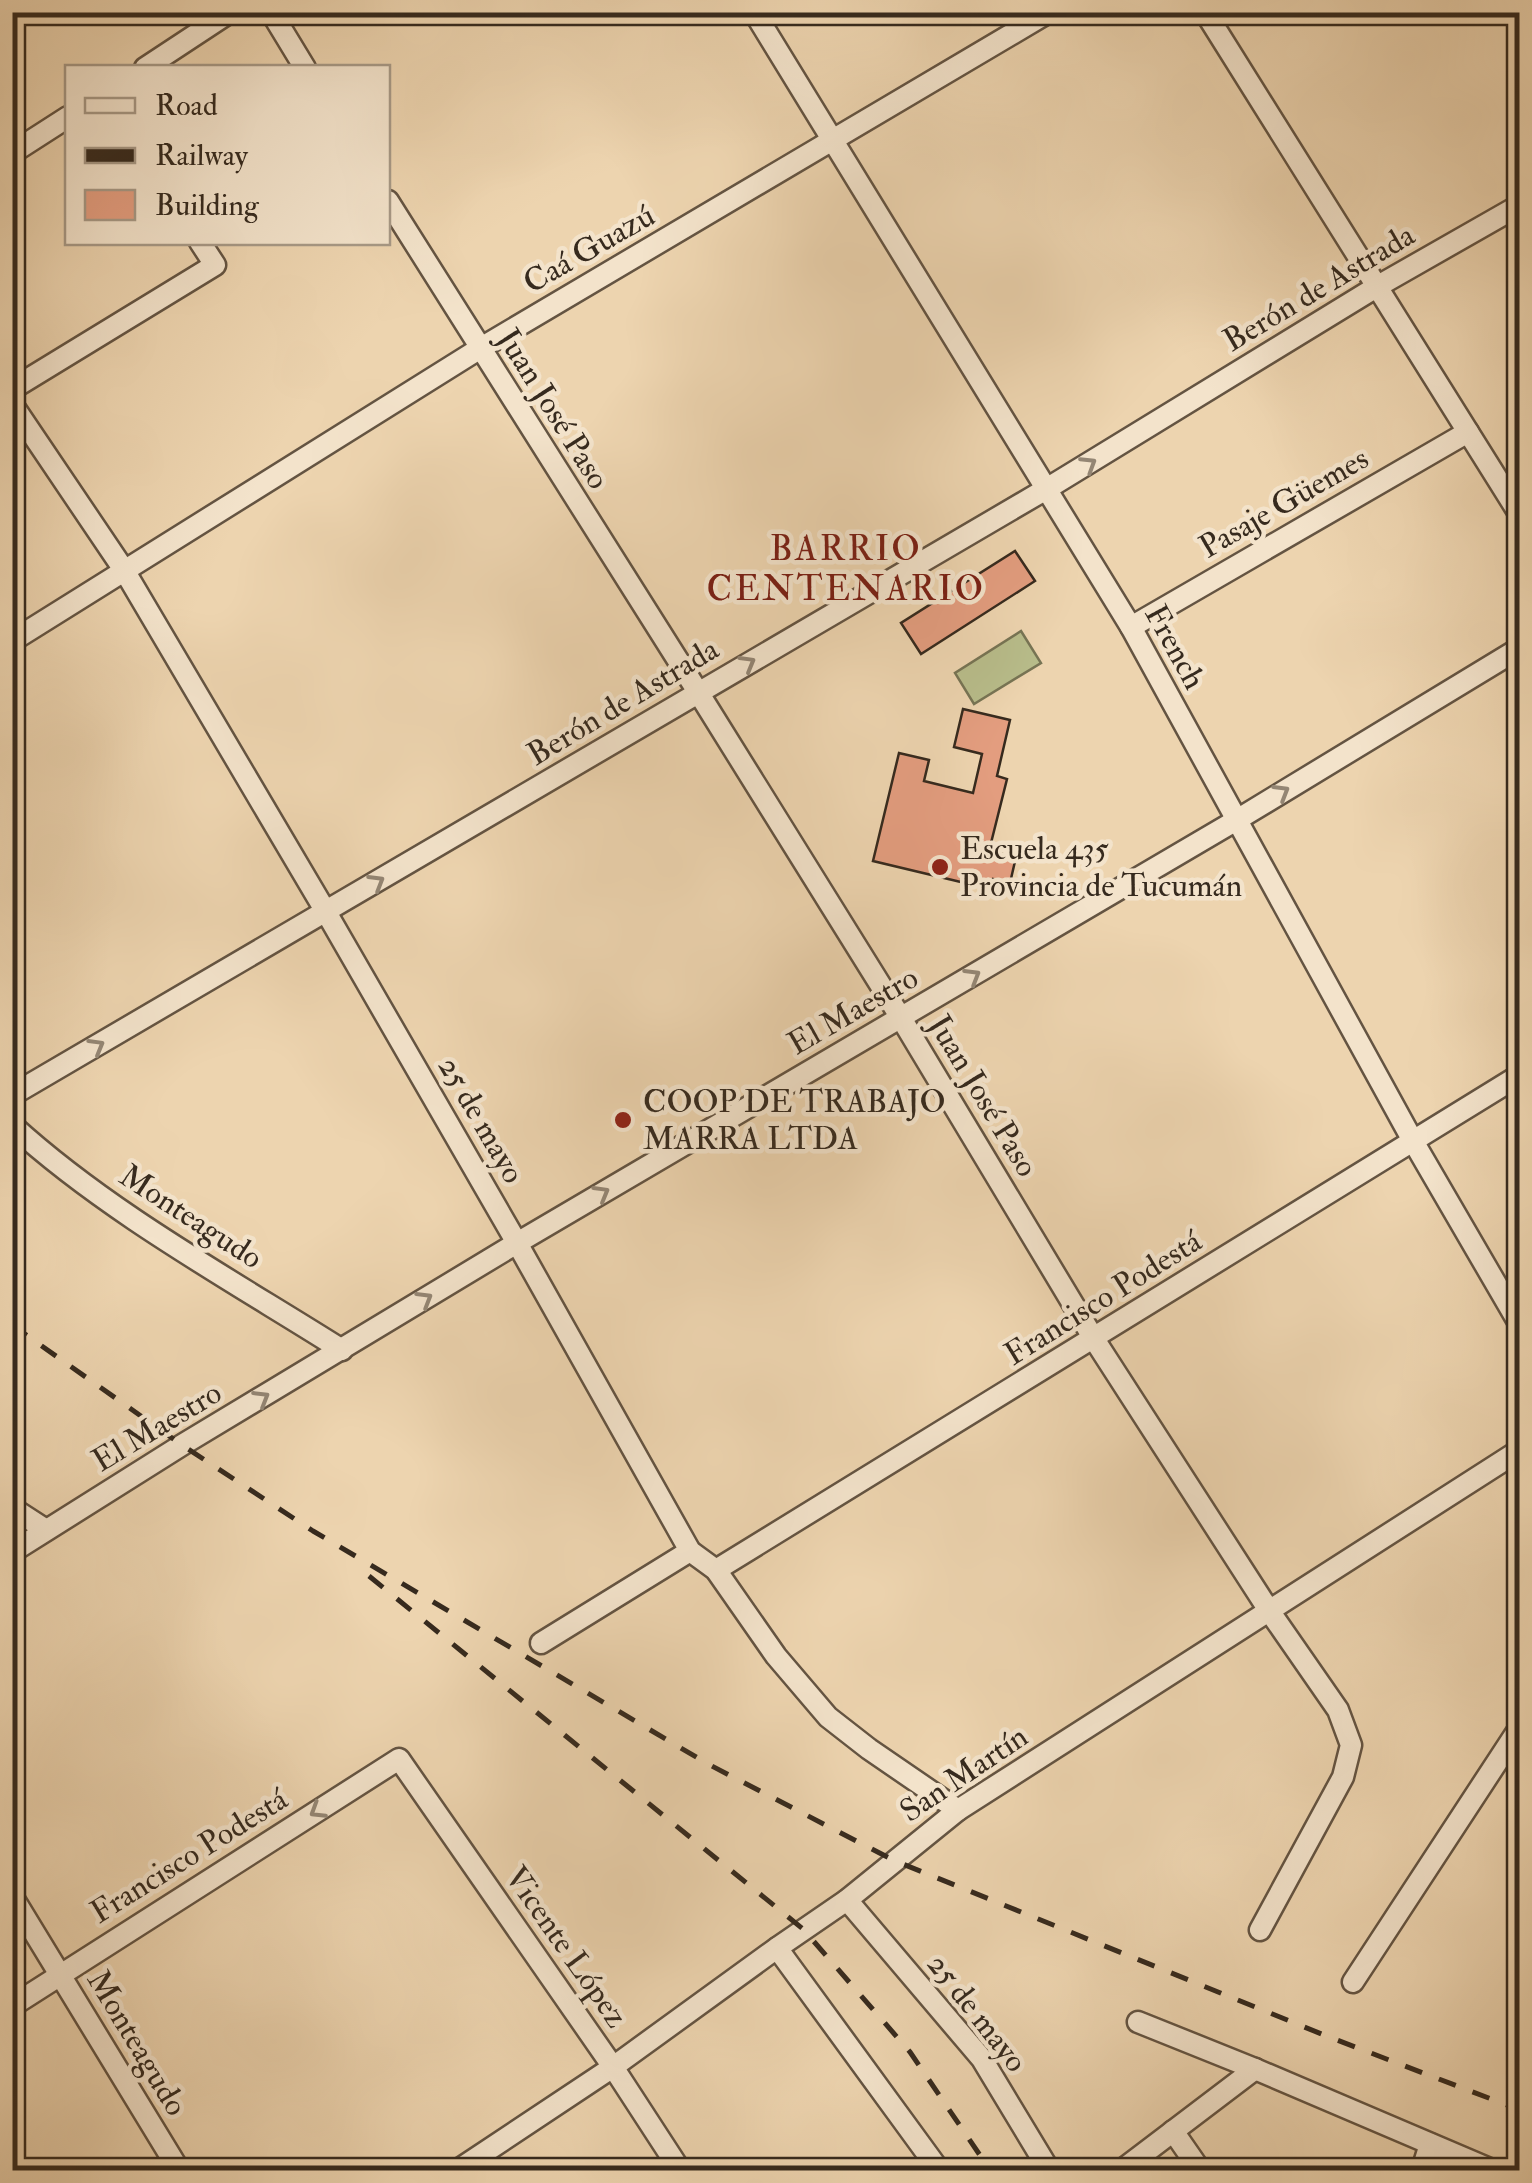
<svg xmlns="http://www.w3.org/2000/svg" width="1532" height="2183" font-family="'IM FELL Double Pica',serif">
<rect width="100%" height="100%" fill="#edd4af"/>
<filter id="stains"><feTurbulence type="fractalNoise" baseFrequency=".002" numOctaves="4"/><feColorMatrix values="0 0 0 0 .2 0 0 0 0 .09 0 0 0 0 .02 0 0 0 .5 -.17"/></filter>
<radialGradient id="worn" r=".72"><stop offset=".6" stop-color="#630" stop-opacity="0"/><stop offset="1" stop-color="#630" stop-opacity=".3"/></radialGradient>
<!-- green -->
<polygon fill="#b8bd8b" stroke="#777454" stroke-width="2.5" points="1021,631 1041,663 974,704 955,673"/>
<!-- building -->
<g fill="#e39d7f" stroke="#362a1e" stroke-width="2.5">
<polygon points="1015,551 1035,581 921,654 901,623"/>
<polygon points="963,709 1010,720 997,776 1007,779 989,851 1016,857 1010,883 993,879 990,889 873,861 899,753 929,760 924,781 973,793 982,754 954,747"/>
</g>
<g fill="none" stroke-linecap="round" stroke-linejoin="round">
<defs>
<g id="minor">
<polyline points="271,12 305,68"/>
<polyline points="754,12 1131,627 1413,1141 1520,1325"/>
<polyline points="1205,12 1520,515"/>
<polyline points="145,68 230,12"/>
<polyline points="12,153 68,117"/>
<polyline points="388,201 698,692 901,1018 1094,1339 1270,1612 1338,1710 1351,1745 1343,1777 1260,1930"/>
<polyline points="12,389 215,265 200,242"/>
<polyline points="12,404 124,570 326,912 517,1243 690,1551 716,1570 776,1656 828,1717 869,1749 958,1810"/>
<polyline points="1131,627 1468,432"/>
<polyline points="12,641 479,349 1049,12"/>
<polyline points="12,1095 1048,488 1378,286 1520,205"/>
<path d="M 12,1125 C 107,1212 233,1281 342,1350"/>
<polyline points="12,1508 46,1530"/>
<polyline points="12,1552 182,1445 517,1243 1235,821 1520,648"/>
<polyline points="716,1570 1520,1075"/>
<polyline points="541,1643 690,1551"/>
<polyline points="12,1896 179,2170"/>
<polyline points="847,1900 982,2059 1049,2170"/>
<polyline points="777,1948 939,2170"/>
<polyline points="1353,1982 1520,1727"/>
<polyline points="12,2006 399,1759 613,2067 680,2170"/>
<polyline points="1138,2022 1255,2069 1492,2170"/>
<polyline points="1173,2131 1200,2170"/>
<polyline points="458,2170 613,2067 777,1948 847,1900 958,1810 1520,1450"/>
<polyline points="1122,2170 1255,2069"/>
<polyline points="1422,2170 1430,2144"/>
</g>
</defs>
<!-- minor casing -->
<use href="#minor" stroke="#645442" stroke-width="25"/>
<!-- minor -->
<use href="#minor" stroke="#f3e3cb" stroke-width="20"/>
<!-- rail -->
<g stroke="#362a1e" stroke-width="5" stroke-dasharray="18 18" stroke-linecap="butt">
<polyline points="12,1325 182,1445 313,1531 708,1764 893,1860 1329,2037 1520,2110"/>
<polyline points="369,1576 803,1929 910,2052 990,2170"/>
</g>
</g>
<!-- one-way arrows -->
<defs><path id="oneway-chevron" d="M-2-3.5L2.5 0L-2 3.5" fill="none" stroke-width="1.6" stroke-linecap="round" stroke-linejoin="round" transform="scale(2.5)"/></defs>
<g stroke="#948674">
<use href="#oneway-chevron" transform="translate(1089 464) rotate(-32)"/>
<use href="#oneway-chevron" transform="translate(748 663) rotate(-30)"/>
<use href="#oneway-chevron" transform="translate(1282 792) rotate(-31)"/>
<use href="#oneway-chevron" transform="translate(377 882) rotate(-31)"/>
<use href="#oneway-chevron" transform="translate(973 976) rotate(-31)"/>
<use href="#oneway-chevron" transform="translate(97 1046) rotate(-30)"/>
<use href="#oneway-chevron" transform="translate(602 1193) rotate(-30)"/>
<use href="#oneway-chevron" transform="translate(425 1299) rotate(-31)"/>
<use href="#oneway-chevron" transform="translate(262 1398) rotate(-31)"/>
<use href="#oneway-chevron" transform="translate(317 1811) rotate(148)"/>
</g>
<!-- markers -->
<g fill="#8f2418" stroke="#f3e3cb" stroke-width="4">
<circle cx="940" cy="867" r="10"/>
<circle cx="623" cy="1120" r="10"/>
</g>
<g text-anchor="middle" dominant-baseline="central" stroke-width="9" stroke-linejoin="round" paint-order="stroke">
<!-- street labels -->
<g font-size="32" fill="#362a1e" stroke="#f3e3cb">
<text transform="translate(589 249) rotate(-30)">Caá Guazú</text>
<text transform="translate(1319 288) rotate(-31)">Berón de Astrada</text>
<text transform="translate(553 409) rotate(58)">Juan José Paso</text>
<text transform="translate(1284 503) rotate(-30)">Pasaje Güemes</text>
<text transform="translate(1175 647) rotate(61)">French</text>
<text transform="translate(623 702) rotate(-31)">Berón de Astrada</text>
<text transform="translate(853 1011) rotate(-30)">El Maestro</text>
<text transform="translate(983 1096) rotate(59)">Juan José Paso</text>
<text transform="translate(481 1120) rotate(60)">25 de mayo</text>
<text transform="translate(191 1217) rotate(33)">Monteagudo</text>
<text transform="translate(1103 1298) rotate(-32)">Francisco Podestá</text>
<text transform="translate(157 1427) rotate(-31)">El Maestro</text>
<text transform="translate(964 1774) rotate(-34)">San Martín</text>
<text transform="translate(189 1856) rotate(-32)">Francisco Podestá</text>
<text transform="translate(566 1947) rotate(55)">Vicente López</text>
<text transform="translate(977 2013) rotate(52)">25 de mayo</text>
<text transform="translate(137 2043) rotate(59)">Monteagudo</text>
</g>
<!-- poi labels -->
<g font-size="32" fill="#362a1e" stroke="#f3e3cb" text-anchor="start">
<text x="960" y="849">Escuela 435<tspan x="960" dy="37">Provincia de Tucumán</tspan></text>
<text x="643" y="1102">COOP DE TRABAJO<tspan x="643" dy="37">MARRA LTDA</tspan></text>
</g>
<!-- neighbourhood labels -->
<g font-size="35" letter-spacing="2.5" fill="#7a1f14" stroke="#f3e3cb">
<text x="846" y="549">BARRIO<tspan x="846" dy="40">CENTENARIO</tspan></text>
</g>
</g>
<!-- margin -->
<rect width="1532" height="2183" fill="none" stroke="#edd4af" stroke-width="50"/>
<rect x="15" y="15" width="1502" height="2153" fill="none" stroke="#362a1e" stroke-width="5"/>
<rect x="25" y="25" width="1482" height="2133" fill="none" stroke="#362a1e" stroke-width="2.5"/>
<!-- legend -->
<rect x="65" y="65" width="325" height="180" fill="#f3e3cb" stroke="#a79986" stroke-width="2.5"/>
<rect x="85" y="98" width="50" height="15" fill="#f3e3cb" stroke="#a79986" stroke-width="2.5"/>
<text x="155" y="115" font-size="30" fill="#362a1e">Road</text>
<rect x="85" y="148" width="50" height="15" fill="#362a1e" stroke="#a79986" stroke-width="2.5"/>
<text x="155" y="165" font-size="30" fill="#362a1e">Railway</text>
<rect x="85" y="190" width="50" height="30" fill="#e39d7f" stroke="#a79986" stroke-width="2.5"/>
<text x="155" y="215" font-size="30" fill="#362a1e">Building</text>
<rect width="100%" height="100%" filter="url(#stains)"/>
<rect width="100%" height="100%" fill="url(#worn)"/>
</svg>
